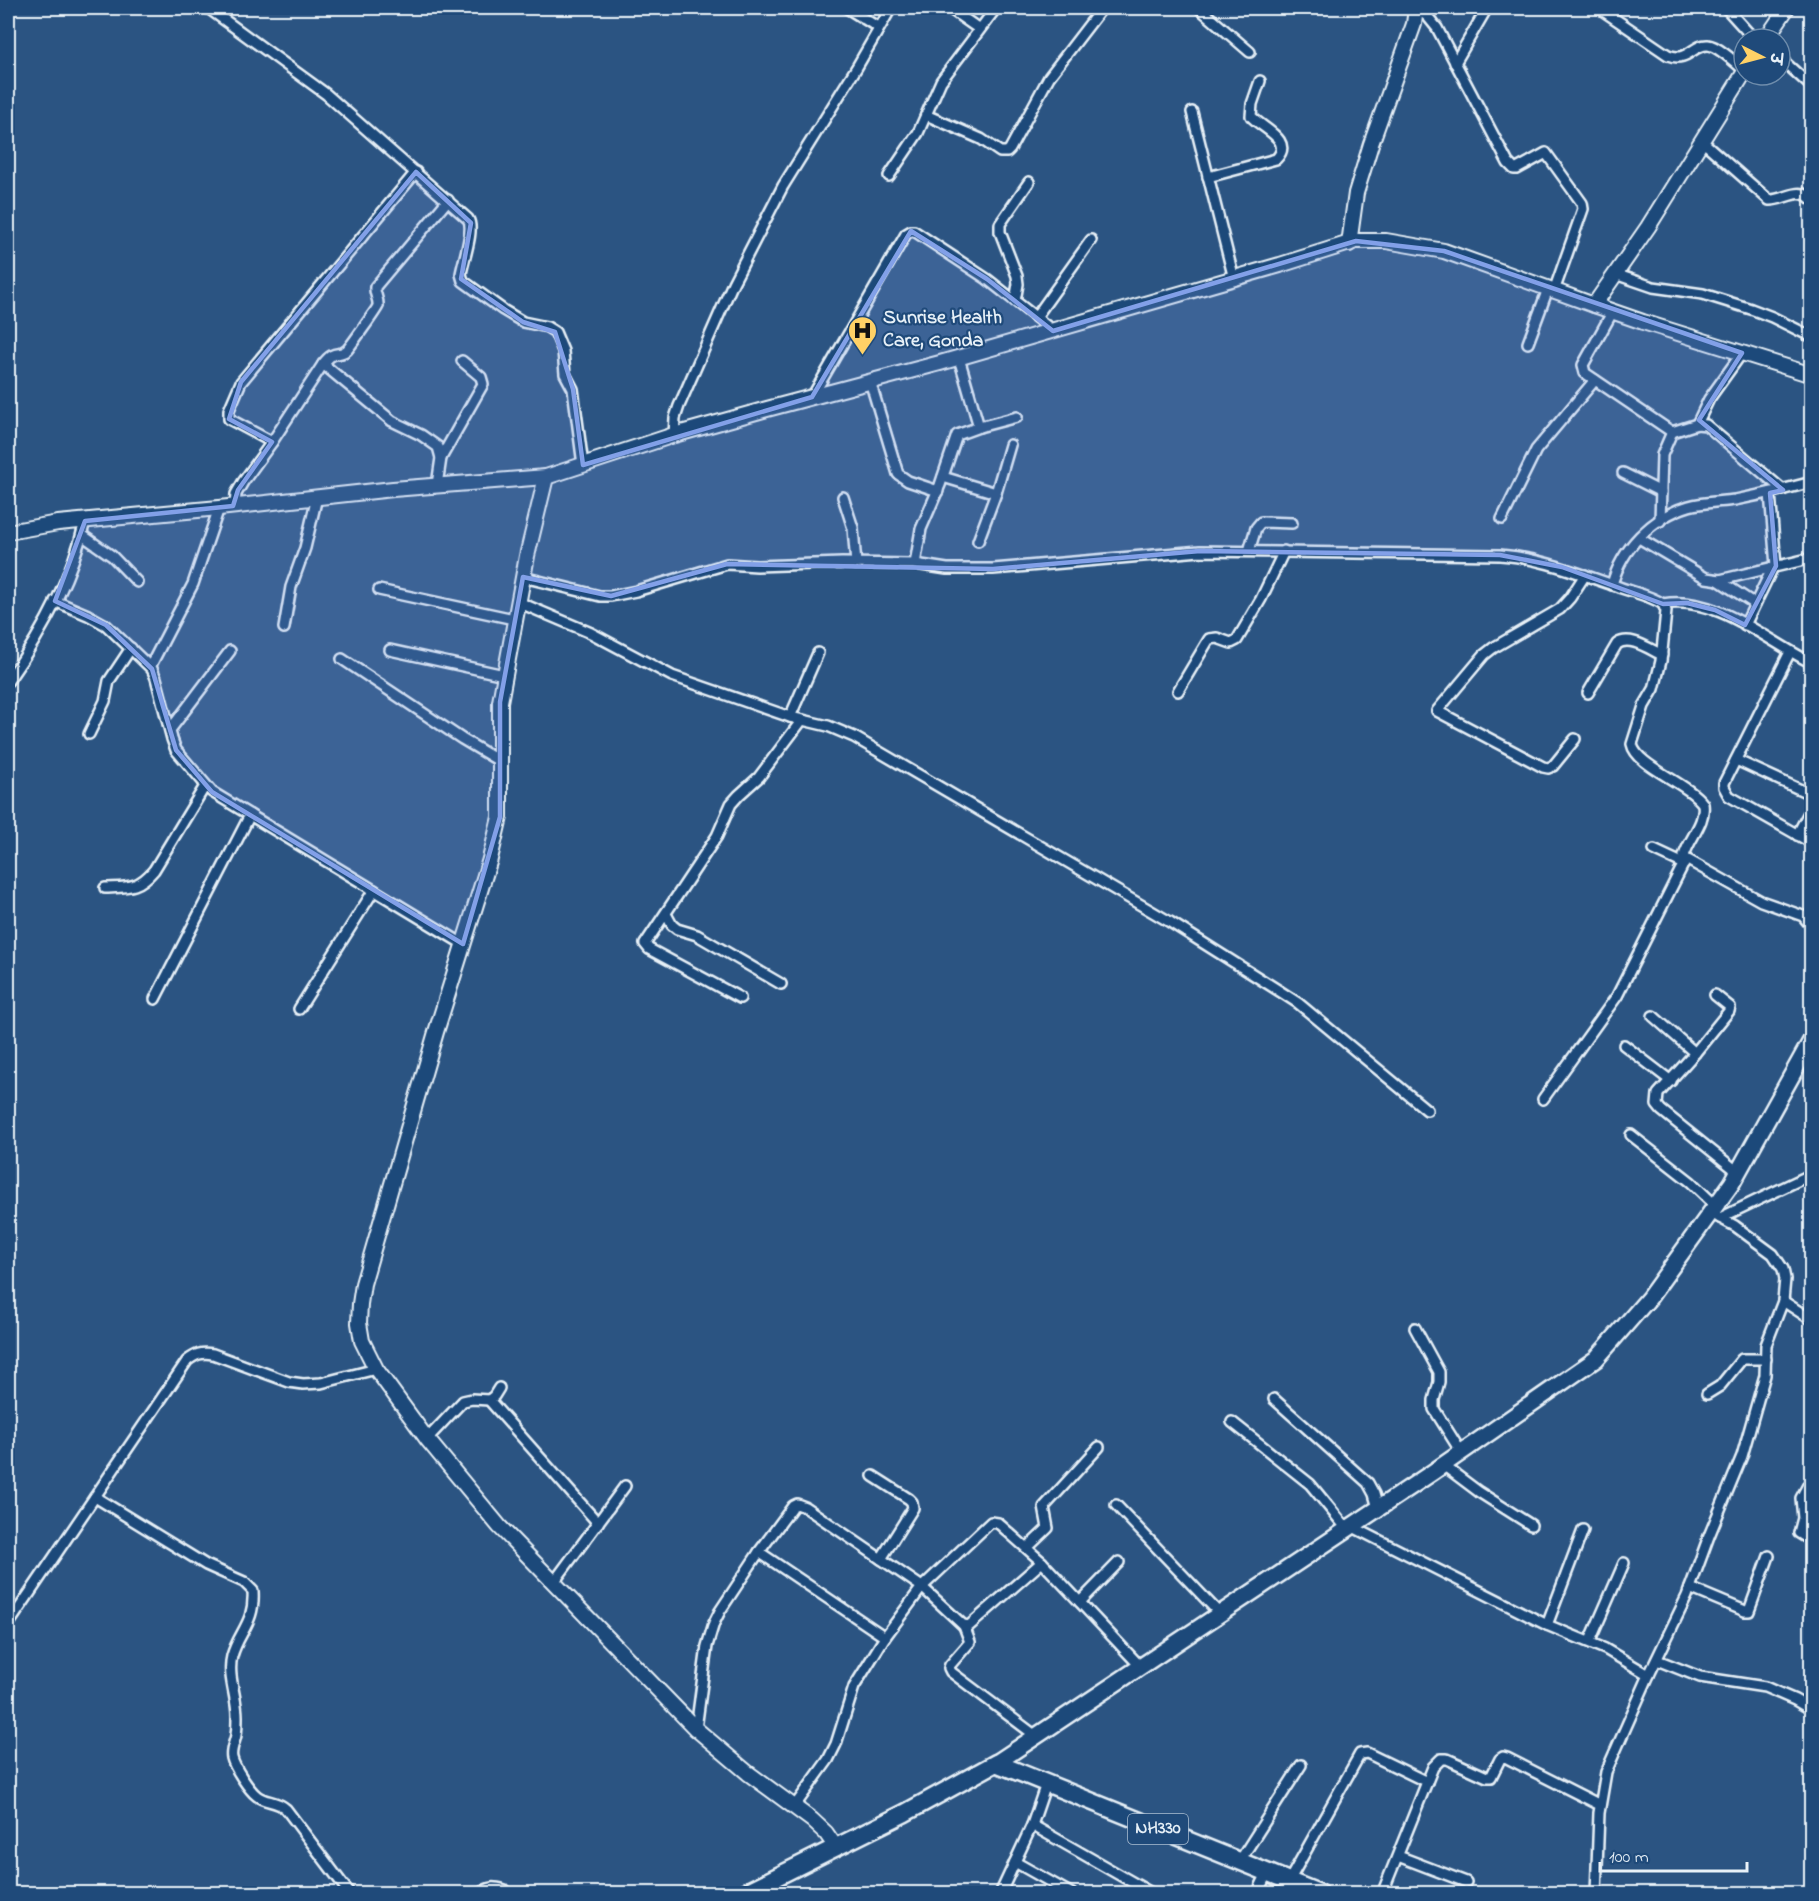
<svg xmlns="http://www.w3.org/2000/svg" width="1819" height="1901" font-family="'Indie Flower','Playpen Sans Deva',sans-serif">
<rect width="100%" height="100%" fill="#2b5482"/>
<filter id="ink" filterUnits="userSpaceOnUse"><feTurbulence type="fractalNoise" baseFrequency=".0167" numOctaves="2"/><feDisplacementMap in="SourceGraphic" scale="12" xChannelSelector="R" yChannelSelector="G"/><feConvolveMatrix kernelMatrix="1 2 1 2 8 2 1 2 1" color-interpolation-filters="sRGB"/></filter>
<g filter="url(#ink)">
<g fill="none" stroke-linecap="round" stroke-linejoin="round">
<defs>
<g id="street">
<path d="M 208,8 L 326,94 L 468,219 C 475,229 463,261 461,274 L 463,281 L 503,310 L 523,322 L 547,327 L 555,332 L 563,351 L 565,374 L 573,389 L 583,465"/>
<polyline points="847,8 879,28"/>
<polyline points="949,8 979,29"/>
<polyline points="1199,8 1250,52"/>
<polyline points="1417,8 1428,17 1437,28 1508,163 1514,169 1517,169 1546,153 1582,203 1583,209 1554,291"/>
<path d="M 1599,8 L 1668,55 C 1688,63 1693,44 1708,45 C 1718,46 1736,63 1744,70"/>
<polyline points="1726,8 1754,39"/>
<polyline points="686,9 687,8"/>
<polyline points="1780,58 1812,87"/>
<polyline points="1455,63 1487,8"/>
<polyline points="1192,112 1234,279"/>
<polyline points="926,115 981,139 1000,152 1007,152 1010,149 1049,77 1102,8"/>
<path d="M 1701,140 L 1769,200 C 1784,201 1800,185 1812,200"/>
<polyline points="889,176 918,133 941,81 996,8"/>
<path d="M 1208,177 L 1276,159 C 1295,140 1261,128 1251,116 L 1252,104 L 1260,81"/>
<polyline points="1615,274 1653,287 1703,294 1751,309 1772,317 1812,337"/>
<polyline points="1015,301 1018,284 1017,276 1000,232 1000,224 1029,182"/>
<polyline points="1613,311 1583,365 1585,373 1672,432 1697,424 1706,425 1783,490"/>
<polyline points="1036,317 1091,240"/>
<polyline points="1528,343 1548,289"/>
<polyline points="959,358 979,427"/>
<polyline points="323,364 392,421 421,435 438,447 441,458 437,485"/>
<polyline points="870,381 898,474 908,481 938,491"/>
<polyline points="812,397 906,234 911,231 914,231 987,279 1053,331"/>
<polyline points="1697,424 1709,399 1742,353"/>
<polyline points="674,435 675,418 679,406 733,283 783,186 857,67 891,8"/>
<polyline points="272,442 229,419 229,410 241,382 416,172"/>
<polyline points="441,458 483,384 481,377 462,361"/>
<polyline points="1623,473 1661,492"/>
<polyline points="943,477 996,493"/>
<polyline points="1770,493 1776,566"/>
<polyline points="843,497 853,528 856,564"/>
<path d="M 235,506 L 236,494 L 243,482 L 272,442 L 323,364 C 335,348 338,358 347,350 C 350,347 377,309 378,306 C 379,299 374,294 375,287 L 448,200"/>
<polyline points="1502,519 1536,450 1595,380"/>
<polyline points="1660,521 1662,455 1672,432"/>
<polyline points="82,535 112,556 137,582"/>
<polyline points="1639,538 1706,578 1720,580 1812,558"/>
<polyline points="978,541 996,493 1010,445"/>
<polyline points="1249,551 1256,528 1261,522 1292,523"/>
<polyline points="915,564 921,529 940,485 957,435 979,427 1017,417"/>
<path d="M 523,577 L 600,596 L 611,596 L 636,591 L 727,564 L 757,566 L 842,563 L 915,564 L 947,569 L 993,569 L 1200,551 L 1500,555 C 1541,558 1577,573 1616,586 C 1631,592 1650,595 1663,604 L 1666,611 L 1661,661 L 1654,689 L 1644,706 L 1632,744 C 1636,766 1687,782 1703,804 C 1706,823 1689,838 1684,856 L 1686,859 L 1761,901 L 1803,916 L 1812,927"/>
<polyline points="1718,580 1755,604"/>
<path d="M 1612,585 C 1621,549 1652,517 1689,506 C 1704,502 1720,502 1735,500 C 1761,495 1786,489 1812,482"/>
<polyline points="379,590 514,619"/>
<polyline points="55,601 88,615 106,625 152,669 156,678 172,739 176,750 212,792 463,944"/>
<polyline points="518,602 591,633 672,676 790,717 828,726 854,737 1170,922 1281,992 1298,1003 1427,1110"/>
<path d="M 1663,604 C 1716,594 1767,641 1812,663"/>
<polyline points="1745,625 1773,567"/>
<polyline points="284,628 291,587 305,548 317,497"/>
<polyline points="390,650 504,675"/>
<polyline points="1790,652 1724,783 1724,787 1729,796 1812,843"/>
<polyline points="342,659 462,739 499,761"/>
<polyline points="150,667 193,584 219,508"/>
<path d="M 8,681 C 42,633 72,578 85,521"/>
<polyline points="1178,691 1209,639 1217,638 1231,643 1237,640 1261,599 1284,551"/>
<path d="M 1588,693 L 1617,644 C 1630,635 1649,649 1662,655"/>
<polyline points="790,717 818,653"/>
<polyline points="170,730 230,651"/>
<polyline points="89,734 105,701 109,681 131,648"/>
<polyline points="1575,739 1553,766 1548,768 1543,767 1437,711 1484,655 1493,648 1560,609 1570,598 1585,575"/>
<polyline points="1736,760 1812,795"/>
<polyline points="1797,835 1812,807"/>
<polyline points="1654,850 1684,864"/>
<path d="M 105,888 C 128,887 138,889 154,870 L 205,786"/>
<polyline points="666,914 672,925 677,929 697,935 781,984"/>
<polyline points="1715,995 1730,1007 1729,1011 1695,1053 1658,1094 1657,1105 1661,1110 1738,1172"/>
<polyline points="740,998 649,949 645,944 717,836 731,804 739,795 759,777 802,720"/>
<polyline points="155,999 250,815"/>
<polyline points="299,1009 374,890"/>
<polyline points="1653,1016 1695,1053"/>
<polyline points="1624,1045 1671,1081"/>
<polyline points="1543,1099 1617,996 1686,859"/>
<polyline points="1631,1135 1691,1182 1716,1206"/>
<polyline points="1720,1218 1812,1174"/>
<polyline points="1783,1301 1812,1320"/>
<polyline points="1415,1328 1439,1372 1439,1382 1434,1400 1434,1409 1461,1452"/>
<polyline points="1707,1394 1720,1386 1742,1359 1766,1359"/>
<polyline points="1274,1399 1368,1483 1374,1494 1378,1508"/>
<polyline points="489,1400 598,1523"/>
<polyline points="1232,1422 1310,1484 1347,1529"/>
<polyline points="427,1439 463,1401 472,1399 489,1400 494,1396 499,1388"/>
<polyline points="1443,1465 1479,1492 1531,1525"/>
<polyline points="873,1476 909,1499 912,1502 913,1508 881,1559"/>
<polyline points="1812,1478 1801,1498 1803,1518 1799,1533 1812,1541"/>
<path d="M 95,1497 L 206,1565 L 244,1582 L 253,1591 C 255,1623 239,1631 232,1656 C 227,1676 237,1697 237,1716 C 237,1722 237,1729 236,1735 C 235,1742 230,1750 232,1758 C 234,1767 249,1790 257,1796 C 266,1803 276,1800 286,1809 L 350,1894"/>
<polyline points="1116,1505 1220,1614"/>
<polyline points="1351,1526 1547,1625 1605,1649 1649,1675"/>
<polyline points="1027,1548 1048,1528 1044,1507 1099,1447"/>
<polyline points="759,1552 885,1637"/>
<polyline points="554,1582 625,1486"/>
<polyline points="1690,1588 1745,1611 1749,1611 1769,1556"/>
<polyline points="1080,1602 1119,1562"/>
<path d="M 8,1625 L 187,1361 C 196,1354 201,1352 213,1354 L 289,1382 L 303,1384 L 321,1383 L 376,1369"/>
<polyline points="1547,1625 1583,1530"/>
<polyline points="964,1626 970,1642 950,1665 949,1668 951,1672 1036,1736"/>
<polyline points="1590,1641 1624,1563"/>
<polyline points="1657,1660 1700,1677 1765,1687 1795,1700 1812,1710"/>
<polyline points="696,1729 707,1646 714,1623 720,1611 759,1552 793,1506 797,1504 805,1507 922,1587 991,1522 998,1523 1042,1562 1141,1667"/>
<polyline points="794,1807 828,1760 836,1744 854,1687 885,1637 922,1587 963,1625 969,1626 1042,1562"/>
<polyline points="1032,1825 1153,1894"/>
<polyline points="1398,1856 1466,1882"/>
<polyline points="1015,1862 1072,1894"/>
<polyline points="1239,1862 1301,1765"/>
<polyline points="1289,1881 1360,1754 1367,1753 1427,1782"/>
<path d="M 480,1894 C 489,1886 494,1887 505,1890"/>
<polyline points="1000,1894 1032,1825 1046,1784"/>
<polyline points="1257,1894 1267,1873"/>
<polyline points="1382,1894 1433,1767 1441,1759 1447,1759 1487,1777 1491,1777 1500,1759 1503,1757 1507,1758 1600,1805"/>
<polyline points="1596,1894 1599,1813 1606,1772 1649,1675 1687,1596 1709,1536 1742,1456 1765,1375 1766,1345 1783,1301 1785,1279 1783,1269 1773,1254 1735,1226 1711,1213"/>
</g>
<g id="secondary">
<polyline points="1766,39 1787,8"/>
<polyline points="1349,244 1356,193 1371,144 1414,24 1416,8"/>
<polyline points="1594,305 1643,322 1812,375"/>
<polyline points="546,477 527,556 500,702 500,817 490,859 436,1032 363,1284 360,1304 359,1323 362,1341 376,1369 427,1439 499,1526 696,1729 748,1773 812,1820 826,1833 835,1846"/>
<polyline points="8,532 58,523 219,508 393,489 546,477 674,435 767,409 940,363 1280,265 1356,241 1386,241 1444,251 1594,305 1648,227 1744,73"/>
</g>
<polyline id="primary" points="996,1763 1433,1472 1596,1359 1649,1298 1732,1183 1812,1039"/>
<polyline id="highway" points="742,1894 905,1813 996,1763 1321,1894"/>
</defs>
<!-- street casing -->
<use href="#street" stroke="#e8f1f8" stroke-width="14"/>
<!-- secondary casing -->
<use href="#secondary" stroke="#e8f1f8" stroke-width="18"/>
<!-- primary casing -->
<use href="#primary" stroke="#e8f1f8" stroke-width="20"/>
<!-- highway casing -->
<use href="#highway" stroke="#e8f1f8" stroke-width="21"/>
<!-- street -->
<use href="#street" stroke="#1f4a7a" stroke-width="9"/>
<!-- secondary -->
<use href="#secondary" stroke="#1f4a7a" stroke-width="14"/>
<!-- primary -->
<use href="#primary" stroke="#1f4a7a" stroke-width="15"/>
<!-- highway -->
<use href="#highway" stroke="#1f4a7a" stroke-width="16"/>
</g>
</g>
<!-- marked area -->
<path fill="#82a0e8" fill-opacity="0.2" stroke="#82a0e8" stroke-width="4.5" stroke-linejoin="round" d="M 416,172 L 471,223 L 461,279 L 523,322 L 555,332 L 573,389 L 583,465 L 812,397 L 911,231 L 987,279 L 1053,331 L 1356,241 L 1444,251 L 1742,353 L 1699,420 L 1783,490 L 1770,493 L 1776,566 L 1745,625 L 1715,610 L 1687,603 L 1663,604 L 1562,567 L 1500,555 L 1200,551 L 993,569 L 727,564 L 611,596 L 523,577 L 500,702 L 500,817 L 463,944 L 212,792 L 176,750 L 152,669 L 106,625 L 55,601 L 85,521 L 233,506 L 238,490 L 272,442 L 229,419 L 241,382 Z"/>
<!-- icons -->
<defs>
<symbol id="hospital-pin" viewBox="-11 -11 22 30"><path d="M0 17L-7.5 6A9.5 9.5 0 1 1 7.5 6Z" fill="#ffd166" stroke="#1f4a7a"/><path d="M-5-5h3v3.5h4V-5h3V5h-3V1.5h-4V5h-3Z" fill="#111"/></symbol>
</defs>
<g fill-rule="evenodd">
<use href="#hospital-pin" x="846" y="314" width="33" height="45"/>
</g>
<g text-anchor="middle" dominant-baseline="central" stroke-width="4.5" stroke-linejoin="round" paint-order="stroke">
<!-- shield labels -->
<rect fill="#1f4a7a" stroke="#acbfd2" stroke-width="1.5" x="1128" y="1814" width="60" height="30" rx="4.5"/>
<g font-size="18" font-weight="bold" fill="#e8f1f8">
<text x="1158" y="1829">NH330</text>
</g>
<!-- poi labels -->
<g font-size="20" font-weight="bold" fill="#e8f1f8" stroke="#1f4a7a" text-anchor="start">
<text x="883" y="318">Sunrise Health<tspan x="883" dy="23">Care, Gonda</tspan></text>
</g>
</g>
<!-- margin -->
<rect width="1819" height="1901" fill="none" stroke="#1f4a7a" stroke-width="30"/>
<rect x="15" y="15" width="1789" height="1871" fill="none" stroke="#e8f1f8" stroke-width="2" filter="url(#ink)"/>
<!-- north arrow -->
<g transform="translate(1762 57) rotate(96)"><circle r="28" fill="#1f4a7a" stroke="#6f8dac" stroke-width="1.5"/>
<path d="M0-4.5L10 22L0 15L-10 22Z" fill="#ffd166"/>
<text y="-9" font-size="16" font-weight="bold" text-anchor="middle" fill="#e8f1f8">उ</text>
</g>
<!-- scale -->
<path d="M1600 1862v9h147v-9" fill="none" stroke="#e8f1f8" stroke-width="3"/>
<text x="1609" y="1862" font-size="18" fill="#e8f1f8" stroke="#1f4a7a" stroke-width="4.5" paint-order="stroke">100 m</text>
</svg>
